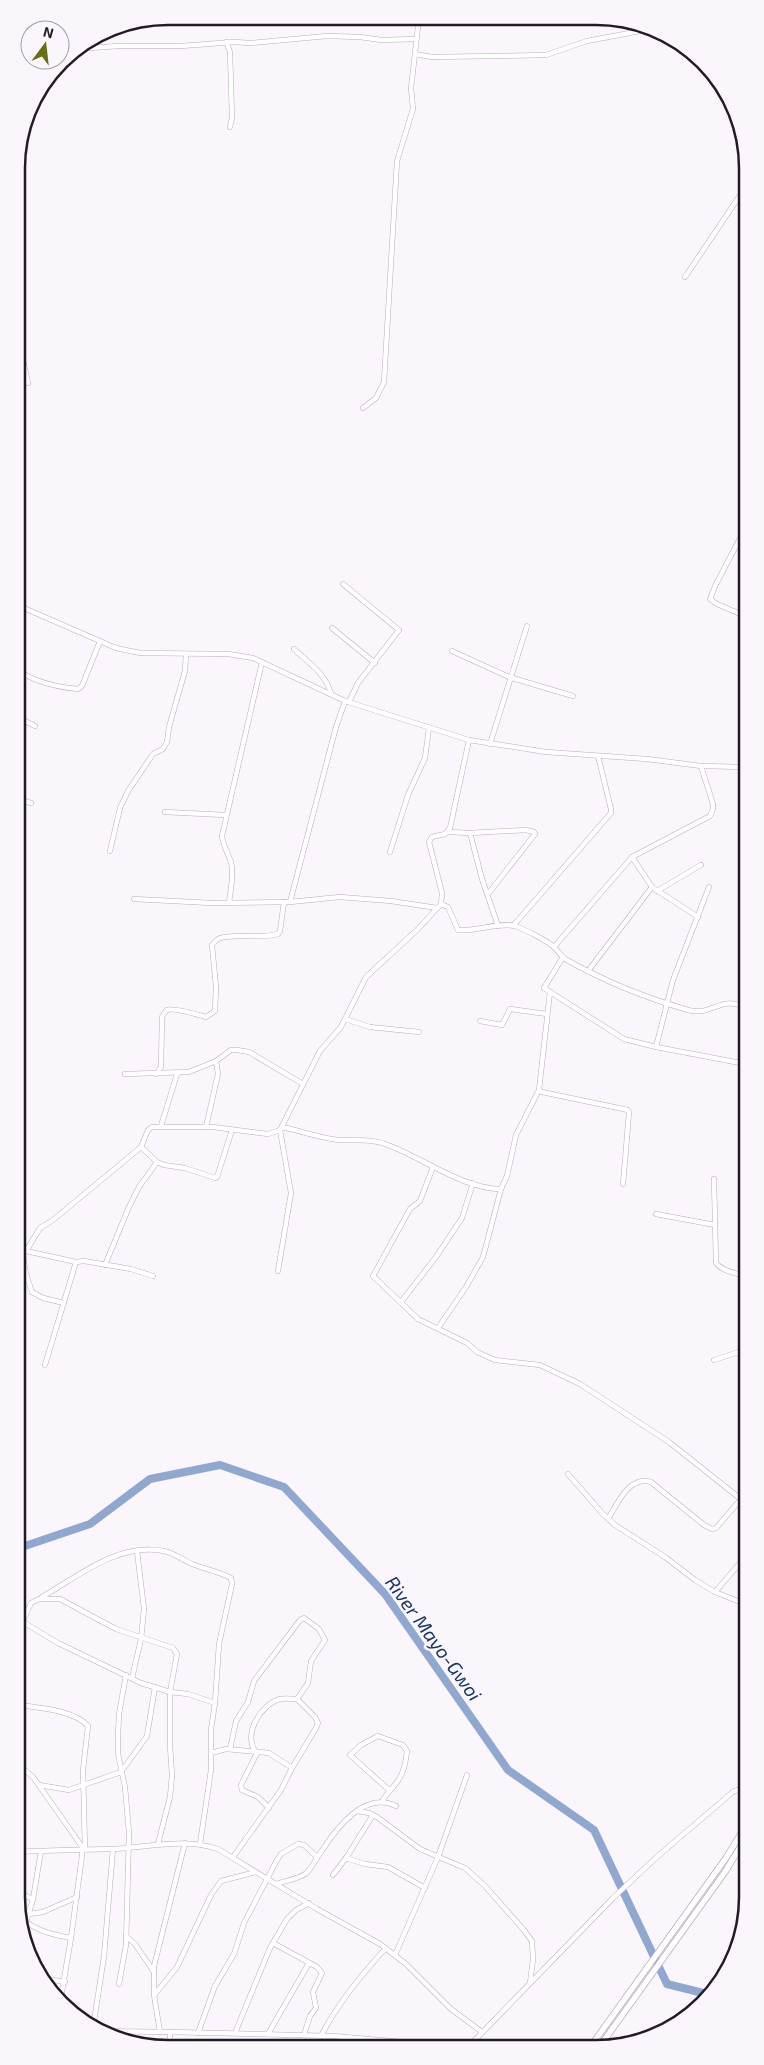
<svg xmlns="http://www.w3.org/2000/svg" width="764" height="2065" font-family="'Exo 2',sans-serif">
<rect width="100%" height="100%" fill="#fbf6fc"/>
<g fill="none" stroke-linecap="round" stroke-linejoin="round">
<!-- river -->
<polyline stroke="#90a8d0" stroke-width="8" points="19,1548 90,1524 150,1479 220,1465 284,1487 385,1594 508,1770 594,1830 667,1984 711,1995"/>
<defs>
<g id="minor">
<polyline points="226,42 230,52 232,118 230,127"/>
<polyline points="76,49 118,46 181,46 234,42 250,43 327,36 360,37 381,40 416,39"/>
<polyline points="415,54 432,57 546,55 587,41 651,29"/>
<polyline points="685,277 745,188"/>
<polyline points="17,332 28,383"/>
<polyline points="363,408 376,398 384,382 397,161 413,109 411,88 419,18"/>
<polyline points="745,529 716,584 710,599 717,604 745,616"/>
<polyline points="343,584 399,630 358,683 349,702"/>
<polyline points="17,605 116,648 140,653 228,654 253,658 345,701 469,740 546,752 647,759 701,766 746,767"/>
<polyline points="332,628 375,663"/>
<path d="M 294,649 C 309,663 326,674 331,694"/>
<polyline points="452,651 509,677 573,696"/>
<path d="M 17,670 C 35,682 56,687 78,689 L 82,686 L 100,641"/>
<polyline points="17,717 35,726"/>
<polyline points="490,744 527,626"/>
<polyline points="18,799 31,803"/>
<polyline points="165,812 225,815"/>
<polyline points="448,832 470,833 526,830 534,832 535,834 488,894"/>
<polyline points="470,833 482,879 498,926"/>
<polyline points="18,836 19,842"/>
<polyline points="110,851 120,808 128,791 153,754 163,749 167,742 169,727 185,671 186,655"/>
<polyline points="390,852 408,795 425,758 429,728"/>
<polyline points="632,857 652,887 698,917"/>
<polyline points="657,891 701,865"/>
<polyline points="134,899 212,903 290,902 340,897 391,901 437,908"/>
<path d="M 229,902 C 231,890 234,874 231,862 C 228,853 223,846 222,836 L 262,662"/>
<polyline points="290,902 336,727 345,701"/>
<path d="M 441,904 L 448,907 L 458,930 C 476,932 496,922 515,926 C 524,929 548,941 555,948 C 559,952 561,956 565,959 C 604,981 646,998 688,1010 C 712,1017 721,994 746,1008"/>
<polyline points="513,926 611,813 611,809 598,756"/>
<polyline points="554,947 632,857 710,816 713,809 713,804 701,766"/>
<polyline points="563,957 544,988 624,1039 656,1047 746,1064"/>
<polyline points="588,971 652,887"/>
<polyline points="550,992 539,1090 542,1092 628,1110 629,1113 623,1184"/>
<polyline points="345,1019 370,1027 419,1032"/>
<polyline points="480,1021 502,1025 510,1009 547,1014"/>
<polyline points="656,1047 673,980 709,887"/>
<polyline points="125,1074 189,1072 216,1061 231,1050 237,1050 249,1052 303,1084"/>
<path d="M 156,1074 L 161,1067 L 162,1017 C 164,1014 165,1011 167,1010 C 173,1007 198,1015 206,1017 L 215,1011 L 216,987 L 212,945 C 214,943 215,941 218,939 C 230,933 262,939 278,934 L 280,931 L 284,902"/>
<polyline points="161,1126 177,1074"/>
<polyline points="206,1127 218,1074 216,1061"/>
<path d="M 282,1127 C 301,1131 320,1138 339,1140 C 356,1141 371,1138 388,1145 C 423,1158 463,1189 501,1189 L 507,1176 L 516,1135 L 539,1090"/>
<polyline points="141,1147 157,1162 164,1165 185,1168 215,1178 217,1177 232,1130"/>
<polyline points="433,1167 420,1201 410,1209 373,1276 418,1319 467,1343 477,1352 495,1360 540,1365 580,1384 669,1442 747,1504"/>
<path d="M 714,1179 L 716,1263 C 722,1271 737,1274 746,1276"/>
<polyline points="656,1214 715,1225"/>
<polyline points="18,1249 26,1251 40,1228 53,1220 141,1147 148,1130 152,1127 213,1127 268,1134 280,1130 320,1051 341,1027 366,977 418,929 441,904 442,893 429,842 432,837 445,834 450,828 469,740"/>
<polyline points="22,1250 26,1274 32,1292 43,1298 64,1303"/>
<polyline points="26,1251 76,1262 84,1261 131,1269 153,1276"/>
<polyline points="105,1265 129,1207 139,1187 157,1162"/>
<polyline points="278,1271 291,1193 280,1130"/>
<polyline points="401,1302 436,1257 462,1218 473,1183"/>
<polyline points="438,1328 466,1287 483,1257 501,1189"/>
<polyline points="714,1360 739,1352 747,1337"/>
<polyline points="45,1365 76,1262"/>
<polyline points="568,1474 602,1513 615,1525 665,1557 695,1580 715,1592 740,1602 747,1608"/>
<path d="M 608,1519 C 618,1503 629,1475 651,1482 L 704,1525 L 712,1529 L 716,1528 L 741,1499"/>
<polyline points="715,1592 747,1555"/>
<path d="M 42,1597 C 79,1576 118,1542 164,1551 C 174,1553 183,1560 192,1564 C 204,1569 218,1571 231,1578 L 232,1584 L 219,1644 L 215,1703"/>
<polyline points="23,1622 58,1643 141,1683 170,1692 188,1694 215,1703 211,1729 211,1770 200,1844"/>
<polyline points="19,1630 31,1603 39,1599 60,1599 116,1629 173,1648 177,1654 170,1692 170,1746 172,1775 170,1797 158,1844"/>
<polyline points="132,1678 141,1639 144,1609 137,1551"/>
<path d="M 19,1705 C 39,1708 74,1710 88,1726 L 83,1770 L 85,1848"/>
<polyline points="230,1749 236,1721 248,1702 254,1681 300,1620 304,1618 319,1629 325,1640 311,1661 308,1683 297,1699"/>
<polyline points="211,1753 226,1749 269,1753 292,1768"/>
<polyline points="257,1753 241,1785 242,1790 258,1797 269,1808"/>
<polyline points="19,1765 33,1777 83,1848 71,1938 60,2003"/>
<polyline points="39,1785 69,1790 121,1772 147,1736 155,1687"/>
<path d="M 382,1802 C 386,1793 394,1788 399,1779 C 404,1772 406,1760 407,1751 L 403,1745 L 378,1736 L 361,1745 L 350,1755 L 389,1790"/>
<polyline points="357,1811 369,1813 377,1817 420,1849 465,1868 485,1886 523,1929 532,1941 533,1959 530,1983"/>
<path d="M 19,1852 C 50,1850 80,1850 111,1849 C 147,1848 182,1837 218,1849 L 317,1909 L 380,1944 L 406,1964 L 451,2009 L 482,2032"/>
<path d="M 233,1857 L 281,1790 L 292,1768 L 316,1728 L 318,1723 L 315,1717 L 297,1699 C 291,1699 286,1698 280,1699 C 261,1704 241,1736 257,1753"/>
<polyline points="346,1858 365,1864 388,1867 425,1888"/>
<polyline points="333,1875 346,1858 373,1815"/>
<path d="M 276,1884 C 285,1881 298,1879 305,1874 C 312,1869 316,1858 321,1852 C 336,1829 364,1790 396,1806"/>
<polyline points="19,1893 33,1899"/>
<polyline points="29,1914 43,1912 77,1897"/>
<polyline points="26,1922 33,1899 41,1851"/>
<path d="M 19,1923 L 26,1922 C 40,1932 55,1935 71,1938"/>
<polyline points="126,1936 135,1944 154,1972"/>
<polyline points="273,1943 317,1967 322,1973 313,1992 316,2008 310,2016 304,2035"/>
<polyline points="395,1955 438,1857 467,1775"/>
<polyline points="41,1978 65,1982"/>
<polyline points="119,1984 126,1945 129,1832 125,1787 118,1754 118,1736 119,1714 126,1675"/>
<polyline points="155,1994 177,1967 211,1895 221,1881 256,1872"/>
<polyline points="93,2028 104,1956 113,1849"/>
<polyline points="97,2031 170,2032"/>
<polyline points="160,2032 154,1995 154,1966 185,1843"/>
<polyline points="662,2032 669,2025 676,2025"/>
<polyline points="198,2033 215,1986 234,1954 244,1923 277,1860 281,1854 298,1844 304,1845 317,1857"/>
<polyline points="235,2033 270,1948 287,1919 296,1910 309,1903"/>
<polyline points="268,2034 309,1963"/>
<path d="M 321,2036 C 338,2003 361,1975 386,1948"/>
<polyline points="170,2046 170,2032 333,2036 448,2046"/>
<polyline points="466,2046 473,2042 613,1898 659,1855 734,1791 747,1788"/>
</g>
<g id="tertiary">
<polyline points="591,2046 726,1858 747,1824"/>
<polyline points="600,2046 725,1872 747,1836"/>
</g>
</defs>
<!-- minor casing -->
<use href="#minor" stroke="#bea9c2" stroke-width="5.5"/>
<!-- tertiary casing -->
<use href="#tertiary" stroke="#bea9c2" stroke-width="7"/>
<!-- minor -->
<use href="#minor" stroke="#fff" stroke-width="4.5"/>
<!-- tertiary -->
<use href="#tertiary" stroke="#fff" stroke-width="5.5"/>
</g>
<g text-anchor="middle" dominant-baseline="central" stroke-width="5" stroke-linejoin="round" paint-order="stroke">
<!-- water labels -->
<g font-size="19" font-style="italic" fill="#163365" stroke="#fbf6fc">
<text transform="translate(434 1638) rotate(54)">River Mayo-Gwoi</text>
</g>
</g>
<!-- crop -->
<path d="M0 0H764V2065H0ZM168 25H596A143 143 0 0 1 739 168V1897A143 143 0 0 1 596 2040H168A143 143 0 0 1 25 1897V168A143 143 0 0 1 168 25Z" fill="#fbf6fc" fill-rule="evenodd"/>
<path fill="none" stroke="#221a24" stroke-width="2.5" d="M168 25H596A143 143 0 0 1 739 168V1897A143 143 0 0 1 596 2040H168A143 143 0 0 1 25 1897V168A143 143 0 0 1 168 25Z"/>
<!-- north arrow -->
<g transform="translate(45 45) rotate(15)"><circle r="24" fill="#fbf6fc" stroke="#a49ea6"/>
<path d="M0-4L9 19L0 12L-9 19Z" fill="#666f16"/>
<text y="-8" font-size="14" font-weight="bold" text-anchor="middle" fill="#221a24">N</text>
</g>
</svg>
